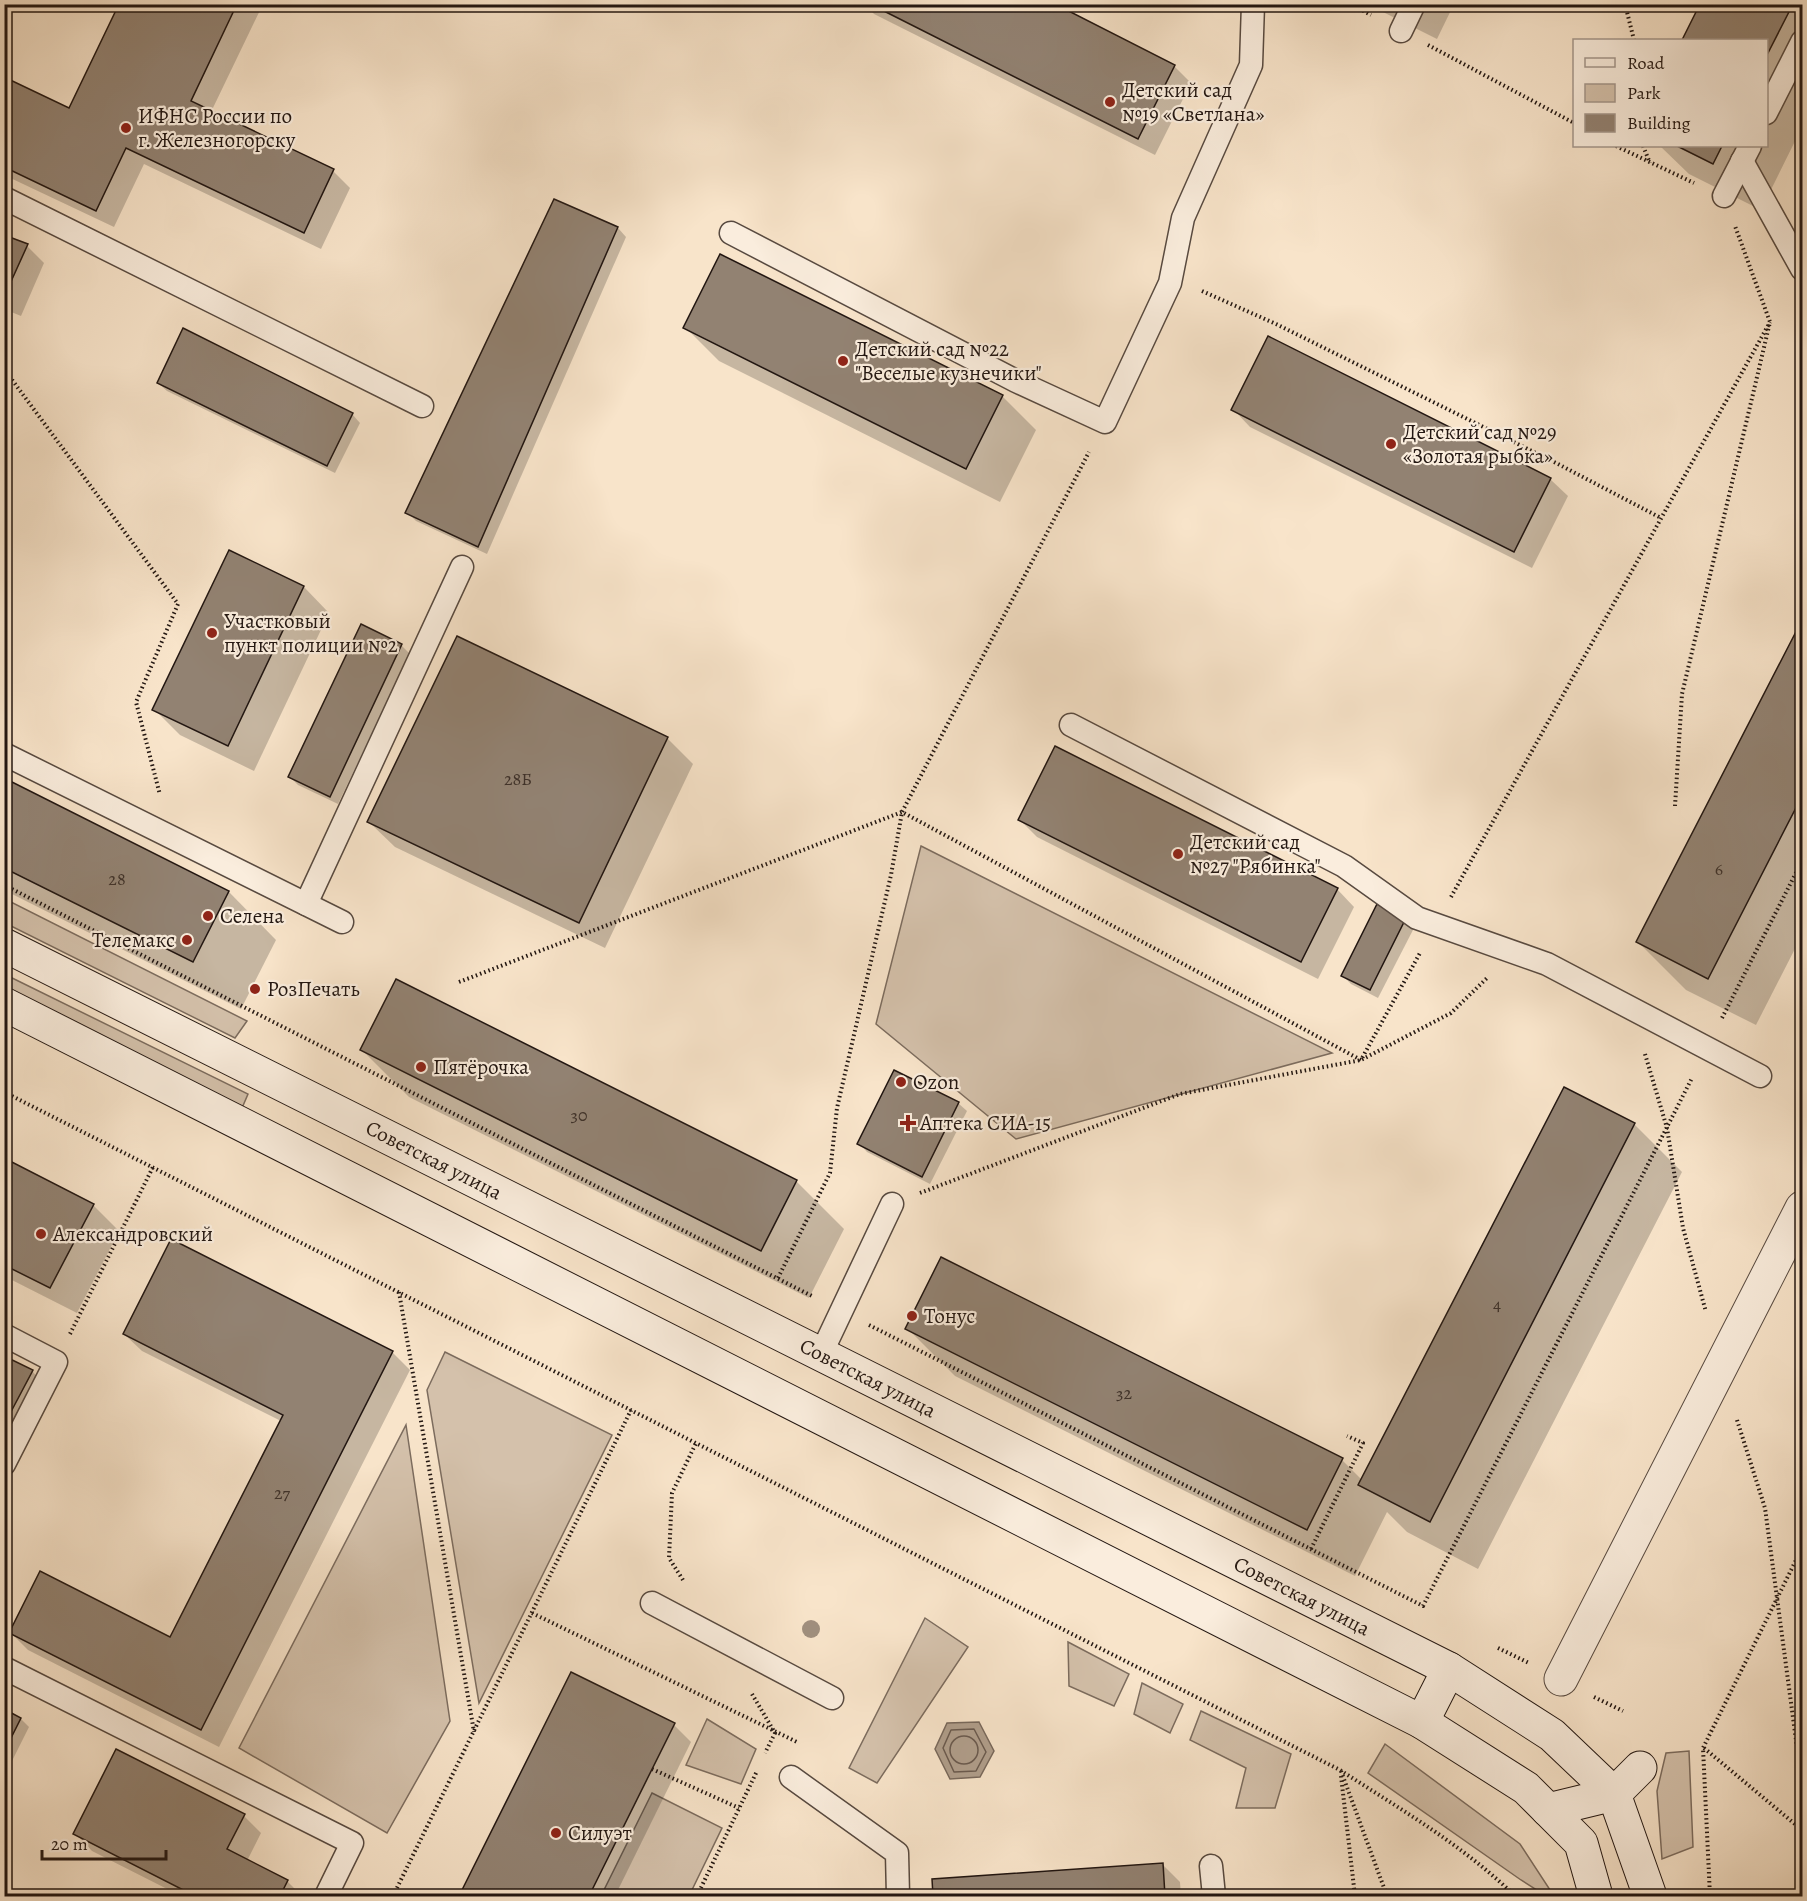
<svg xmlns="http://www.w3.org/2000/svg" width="1807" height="1901" font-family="Alegreya,serif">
<rect width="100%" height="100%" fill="#f8e4ca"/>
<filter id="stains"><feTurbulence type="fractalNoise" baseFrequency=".00333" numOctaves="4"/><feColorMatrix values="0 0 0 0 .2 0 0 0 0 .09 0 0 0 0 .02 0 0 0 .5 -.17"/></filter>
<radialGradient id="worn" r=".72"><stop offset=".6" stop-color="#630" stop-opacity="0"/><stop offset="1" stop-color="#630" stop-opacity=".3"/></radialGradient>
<!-- green -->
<g fill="#d4c1ab" stroke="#7c6c5e" stroke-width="1.5">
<polygon points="921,846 1332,1053 1016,1139 876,1024"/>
<polygon points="4,899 5,899 247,1021 235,1038 5,923"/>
<polygon points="4,974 248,1094 242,1108 5,990"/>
<polygon points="445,1352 612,1435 479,1703 427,1390"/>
<polygon points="406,1425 450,1721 387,1833 239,1748"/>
<polygon points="925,1618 968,1647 877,1783 849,1768"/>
<polygon points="1068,1642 1129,1674 1114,1706 1069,1686"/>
<polygon points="1142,1683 1183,1704 1170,1733 1134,1714"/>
<polygon points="1201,1711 1291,1754 1275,1808 1236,1808 1246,1768 1190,1740"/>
<polygon points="707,1719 756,1749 741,1784 686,1765"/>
<polygon points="1385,1744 1520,1844 1554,1896 1546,1896 1521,1880 1368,1773"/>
<polygon points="1689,1751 1693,1847 1662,1859 1657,1791 1666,1753"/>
<polygon points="652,1793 722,1828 689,1896 601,1896"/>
</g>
<!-- water -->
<polygon fill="#b09e8b" stroke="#78685b" stroke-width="1.5" points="979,1722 994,1751 980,1777 950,1779 935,1749 947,1723"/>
<!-- shadow -->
<g fill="#0003">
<polygon points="121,4 263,4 211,112 333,171 350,188 321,249 144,164 114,227 4,175 4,78 70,110"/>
<polygon points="865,4 1052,4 1174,66 1191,83 1155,155 874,14"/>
<polygon points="1367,4 1454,4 1437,39"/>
<polygon points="1702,4 1802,4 1802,127 1761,210 1689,174 1660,146 1766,146 1766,40 1684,40"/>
<polygon points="555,201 618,228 626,237 487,554 416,521 407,512"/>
<polygon points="4,236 27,246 44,263 21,316 4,309"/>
<polygon points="685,327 1002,396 1036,430 1000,502 719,361"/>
<polygon points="158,383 352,414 360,423 335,473 167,391"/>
<polygon points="1233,409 1550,479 1568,496 1532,568 1250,427"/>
<polygon points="229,552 304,587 329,613 254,771 180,735 154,709"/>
<polygon points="1802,624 1802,935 1756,1025 1686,990 1638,942"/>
<polygon points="362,626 401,645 410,654 338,804 298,785 290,777"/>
<polygon points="667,738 693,764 605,948 395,847 369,822"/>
<polygon points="4,780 229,892 276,940 241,1009 4,890"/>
<polygon points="1020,820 1337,889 1354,907 1318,979 1037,837"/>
<polygon points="1405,920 1414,928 1378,998 1351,984 1343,976"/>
<polygon points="362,1050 796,1181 844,1229 809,1298 409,1097"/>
<polygon points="1565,1089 1635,1125 1682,1172 1478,1569 1407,1532 1387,1512 1355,1576 955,1376 907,1328 1342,1460 1362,1480"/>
<polygon points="958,1103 967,1111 930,1184 867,1152 859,1143"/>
<polygon points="4,1159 93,1205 119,1231 77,1313 4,1276"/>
<polygon points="171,1241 392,1352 410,1370 219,1747 28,1650 11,1633 171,1639 281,1421 142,1351 124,1334"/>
<polygon points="4,1357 32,1371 40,1380 4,1449"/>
<polygon points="571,1674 674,1725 691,1742 615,1896 461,1896"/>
<polygon points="4,1711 21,1719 29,1727 4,1777"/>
<polygon points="244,1816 261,1833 247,1861 287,1881 302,1896 181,1896 92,1851 75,1833"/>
<polygon points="1162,1864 1180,1882 1181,1896 934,1896 933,1881"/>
</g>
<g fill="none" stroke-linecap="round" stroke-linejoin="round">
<!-- shore -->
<g stroke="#6a5a4e" stroke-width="1.5">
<polygon points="974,1729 986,1752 976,1771 954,1772 943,1748 951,1730"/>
<circle cx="964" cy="1750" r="14"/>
</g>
</g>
<!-- building -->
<g fill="#928272" stroke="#231712" stroke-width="1.5">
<polygon points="119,4 237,4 191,101 334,169 304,233 126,148 96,211 4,167 4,77 69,108"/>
<polygon points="870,4 1055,4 1175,65 1138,139"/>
<polygon points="1700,4 1793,4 1766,57 1766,40 1682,40"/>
<polygon points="1677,146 1722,146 1713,164"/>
<polygon points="554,199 618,227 478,547 405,513"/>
<polygon points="4,235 28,244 4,297"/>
<polygon points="720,254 1003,395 966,469 683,328"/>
<polygon points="183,328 353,413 327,466 157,383"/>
<polygon points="1268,336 1551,478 1514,552 1231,410"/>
<polygon points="229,550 304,586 228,746 152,710"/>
<polygon points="1802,620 1802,796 1708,979 1636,942"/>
<polygon points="361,624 402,644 330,797 288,777"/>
<polygon points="457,636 668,737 579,923 367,822"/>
<polygon points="1055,746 1338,888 1301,962 1018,820"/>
<polygon points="4,778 229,891 193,962 4,868"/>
<polygon points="1377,904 1406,918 1370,990 1341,976"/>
<polygon points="396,979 797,1180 761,1251 360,1050"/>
<polygon points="894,1070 959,1102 922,1177 857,1144"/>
<polygon points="1564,1087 1635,1123 1430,1522 1358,1485"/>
<polygon points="4,1158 94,1204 50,1288 4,1265"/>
<polygon points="171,1239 393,1351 201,1730 9,1633 40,1571 170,1637 283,1415 123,1334"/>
<polygon points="941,1257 1343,1458 1307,1530 905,1329"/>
<polygon points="4,1356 33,1370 4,1425"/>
<polygon points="571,1672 675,1723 589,1896 459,1896"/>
<polygon points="4,1709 21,1718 4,1752"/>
<polygon points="116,1749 245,1814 227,1849 288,1880 280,1896 195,1896 73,1834"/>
<polygon points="1163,1863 1165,1896 933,1896 932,1879"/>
</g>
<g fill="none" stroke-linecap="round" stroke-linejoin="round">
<defs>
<g id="lane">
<polyline points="1401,31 1414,4"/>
<polyline points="1766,113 1802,42"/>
<polyline points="1742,161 1802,269"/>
<polyline points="1724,196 1750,146"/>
<polyline points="4,198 422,406"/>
<polyline points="731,233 1016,381 1105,422 1170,283 1183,218 1251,65 1253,4"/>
<polyline points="1071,725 1344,866 1417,918 1547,964 1760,1076"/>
<polyline points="4,754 342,922"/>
<polyline points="306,904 462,567"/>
<polyline points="4,1335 56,1362 4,1464"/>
<polyline points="821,1354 892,1204"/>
<polyline points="652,1603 832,1698"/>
<polyline points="4,1668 352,1843 326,1896"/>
<polyline points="791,1777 897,1853 898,1896"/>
<polyline points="1211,1866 1214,1896"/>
</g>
<polyline id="street" points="1561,1679 1802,1208"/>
<g id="secondary">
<polyline points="4,945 1449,1669 1552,1735 1614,1794 1650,1896"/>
<polyline points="4,1004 1422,1722 1526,1788 1581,1843 1596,1896"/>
<polyline points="1422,1722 1449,1669"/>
<polyline points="1548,1810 1614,1794 1640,1768"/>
</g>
</defs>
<!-- lane casing -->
<use href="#lane" stroke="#584a40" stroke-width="25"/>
<!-- street casing -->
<use href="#street" stroke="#584a40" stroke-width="35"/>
<!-- secondary casing -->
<use href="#secondary" stroke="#231712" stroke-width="35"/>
<!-- path -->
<g stroke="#231712" stroke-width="4" stroke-dasharray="1.5 3" stroke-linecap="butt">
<polyline points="1351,4 1371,15"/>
<polyline points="1625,4 1634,40"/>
<polyline points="1428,45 1574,123"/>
<polyline points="1616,146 1694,183"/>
<polyline points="1643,146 1650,163"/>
<polyline points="1202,291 1276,324 1558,464 1661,518"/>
<polyline points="4,369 178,604 136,702 160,795"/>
<polyline points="1675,806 1682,694 1770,322 1735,226"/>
<polyline points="4,885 812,1296"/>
<polyline points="1451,897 1770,322"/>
<polyline points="459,982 902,812 1361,1060 1420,953"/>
<polyline points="1722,1018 1802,861"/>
<polyline points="1645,1054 1667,1128 1683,1228 1706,1312"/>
<path d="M 4,1092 L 1340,1770 C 1400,1809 1464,1846 1515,1896"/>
<polyline points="920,1193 1180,1094 1361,1060 1451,1013 1487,978"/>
<polyline points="778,1278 830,1173 837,1108 891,875 902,812 1089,452"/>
<polyline points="399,1292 474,1732"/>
<polyline points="869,1325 1423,1606 1692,1078"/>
<polyline points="70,1334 153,1167"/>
<polyline points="1737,1420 1765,1508 1802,1785"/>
<polyline points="1311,1549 1363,1443 1347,1436"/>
<polyline points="683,1580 669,1558 672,1493 696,1443"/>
<polyline points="532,1613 799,1743"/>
<polyline points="1498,1648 1529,1663"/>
<polyline points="752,1694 775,1733 765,1753"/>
<polyline points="1594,1697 1623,1711"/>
<polyline points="1704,1748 1802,1830"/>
<polyline points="652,1769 739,1808"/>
<polyline points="1341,1771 1387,1896"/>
<polyline points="1341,1776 1355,1896"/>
<polyline points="393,1896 631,1410"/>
<polyline points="697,1896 757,1771"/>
<polyline points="1710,1896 1703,1748 1802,1548"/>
</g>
<!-- lane -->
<use href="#lane" stroke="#faeddd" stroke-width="22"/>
<!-- street -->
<use href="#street" stroke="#faeddd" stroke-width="33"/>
<!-- secondary -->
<use href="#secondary" stroke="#faeddd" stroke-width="33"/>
</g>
<!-- trees -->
<circle fill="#a08f7e" cx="811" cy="1629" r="9"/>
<!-- markers -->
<g fill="#8f2418" stroke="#faeddd" stroke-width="2">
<circle cx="1110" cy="102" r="6"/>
<circle cx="126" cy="128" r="6"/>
<circle cx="843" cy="361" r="6"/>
<circle cx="1391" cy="444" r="6"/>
<circle cx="212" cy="633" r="6"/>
<circle cx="1178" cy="854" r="6"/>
<circle cx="208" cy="916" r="6"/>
<circle cx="187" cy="940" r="6"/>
<circle cx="255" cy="989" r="6"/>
<circle cx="421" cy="1067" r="6"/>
<circle cx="901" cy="1082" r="6"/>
<path d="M905 1114h6v6h6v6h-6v6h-6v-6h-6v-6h6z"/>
<circle cx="41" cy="1234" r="6"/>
<circle cx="912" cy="1316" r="6"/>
<circle cx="556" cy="1833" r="6"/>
</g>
<g text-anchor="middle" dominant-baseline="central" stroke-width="4.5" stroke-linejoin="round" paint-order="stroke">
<!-- number labels -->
<g font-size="18" fill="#3f322a">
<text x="518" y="779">28Б</text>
<text x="1719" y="869">6</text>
<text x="117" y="879">28</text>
<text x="579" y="1115">30</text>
<text x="1497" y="1304">4</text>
<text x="1124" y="1393">32</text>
<text x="282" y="1493">27</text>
</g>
<!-- poi labels -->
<g font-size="21" fill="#231712" stroke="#faeddd" text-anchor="start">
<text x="1122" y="90">Детский сад<tspan x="1122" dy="24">№19 «Светлана»</tspan></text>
<text x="138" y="116">ИФНС России по<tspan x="138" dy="24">г. Железногорску</tspan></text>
<text x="855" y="349">Детский сад №22<tspan x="855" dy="24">"Веселые кузнечики"</tspan></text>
<text x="1403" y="432">Детский сад №29<tspan x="1403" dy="24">«Золотая рыбка»</tspan></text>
<text x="224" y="621">Участковый<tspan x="224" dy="24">пункт полиции №2</tspan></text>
<text x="1190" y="842">Детский сад<tspan x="1190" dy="24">№27 "Рябинка"</tspan></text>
<text x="220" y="916">Селена</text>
<text x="175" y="940" text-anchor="end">Телемакс</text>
<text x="267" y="989">РозПечать</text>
<text x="433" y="1067">Пятёрочка</text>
<text x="913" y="1082">Ozon</text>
<text x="920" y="1123">Аптека СИА-15</text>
<text x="53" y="1234">Александровский</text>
<text x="924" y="1316">Тонус</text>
<text x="568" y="1833">Силуэт</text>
</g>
<!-- street labels -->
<g font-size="21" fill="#231712" stroke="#faeddd">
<text transform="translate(434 1160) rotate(27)">Советская улица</text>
<text transform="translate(868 1378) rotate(27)">Советская улица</text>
<text transform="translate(1302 1596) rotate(27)">Советская улица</text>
</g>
</g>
<!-- margin -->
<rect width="1807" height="1901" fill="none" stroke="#f8e4ca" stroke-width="24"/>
<rect x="6" y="6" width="1795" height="1889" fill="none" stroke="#231712" stroke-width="3"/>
<rect x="12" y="12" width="1783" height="1877" fill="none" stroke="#231712" stroke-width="1.5"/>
<!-- legend -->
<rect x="1573" y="39" width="195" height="108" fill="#faeddd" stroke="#a4978c" stroke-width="1.5"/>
<rect x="1585" y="58" width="30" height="9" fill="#faeddd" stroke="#a4978c" stroke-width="1.5"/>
<text x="1627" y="69" font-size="18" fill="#231712">Road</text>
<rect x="1585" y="84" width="30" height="18" fill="#d4c1ab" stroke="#a4978c" stroke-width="1.5"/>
<text x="1627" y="99" font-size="18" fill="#231712">Park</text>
<rect x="1585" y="114" width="30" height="18" fill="#928272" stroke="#a4978c" stroke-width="1.5"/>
<text x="1627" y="129" font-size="18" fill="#231712">Building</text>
<!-- scale -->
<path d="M42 1850v9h124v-9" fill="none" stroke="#231712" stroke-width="3"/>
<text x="51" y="1850" font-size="18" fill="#231712" stroke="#faeddd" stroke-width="4.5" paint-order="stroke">20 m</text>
<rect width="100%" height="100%" filter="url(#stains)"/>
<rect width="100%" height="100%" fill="url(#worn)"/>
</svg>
